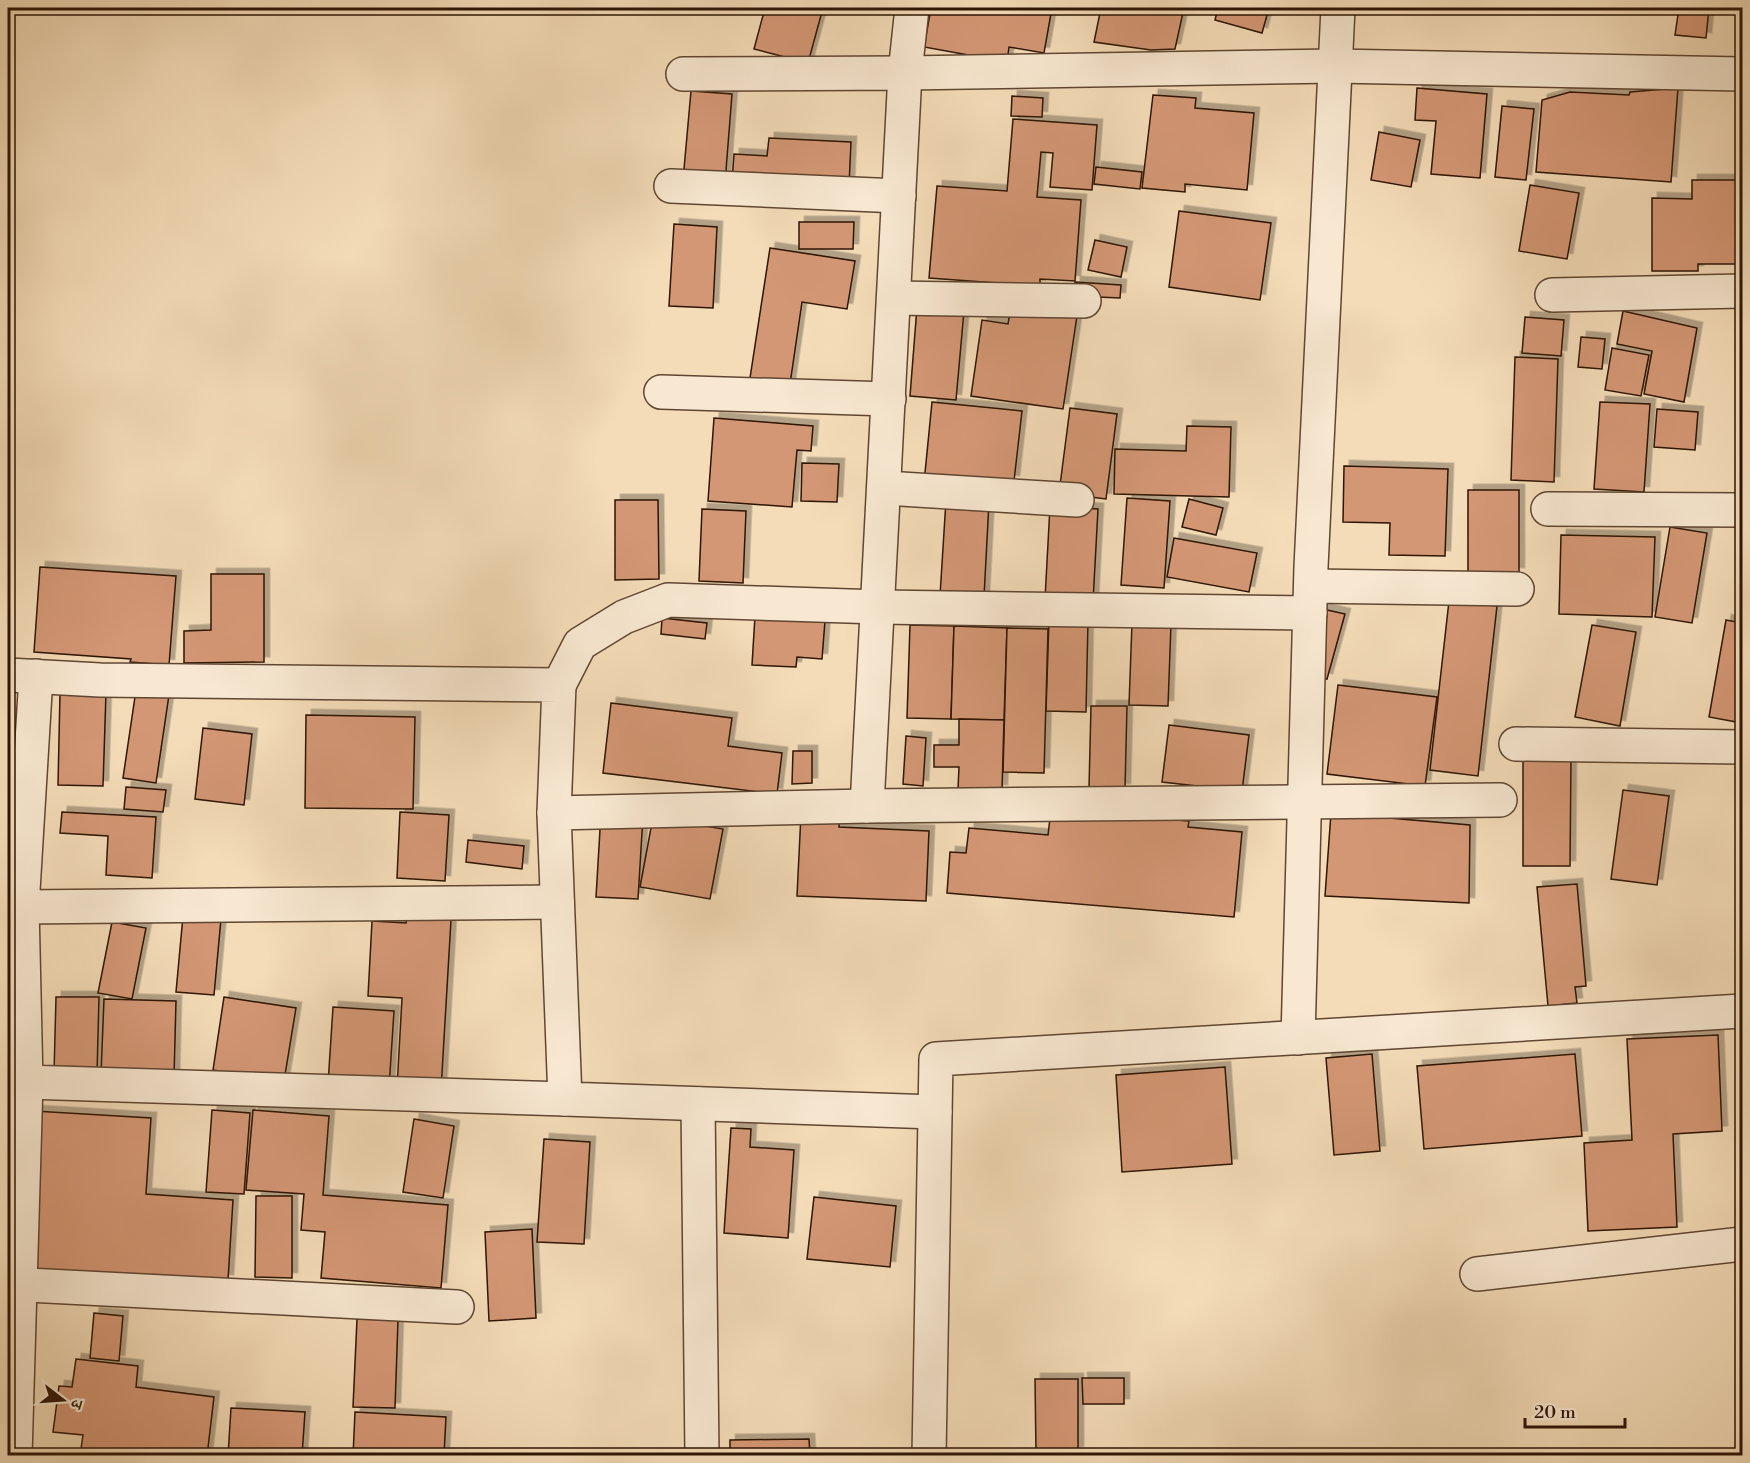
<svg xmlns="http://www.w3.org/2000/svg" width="1750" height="1463" font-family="'Libre Bodoni','Noto Serif Devanagari',serif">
<defs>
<filter id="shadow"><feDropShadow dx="5.5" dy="-5.5" stdDeviation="0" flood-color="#0004"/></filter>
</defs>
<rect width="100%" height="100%" fill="#f4dcb8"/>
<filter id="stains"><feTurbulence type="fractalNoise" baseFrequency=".00333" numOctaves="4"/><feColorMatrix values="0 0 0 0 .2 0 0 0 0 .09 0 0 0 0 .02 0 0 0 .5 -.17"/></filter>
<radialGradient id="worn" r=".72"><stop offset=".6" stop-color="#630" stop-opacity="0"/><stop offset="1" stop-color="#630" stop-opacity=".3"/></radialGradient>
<!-- building -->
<g fill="#d49775" stroke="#2d1406" stroke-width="1.5" filter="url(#shadow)">
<polygon points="765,8 823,8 808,63 754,49"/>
<polygon points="931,8 1052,8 1044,53 1009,47 1007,62 924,47"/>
<polygon points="1101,8 1184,8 1175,49 1151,50 1094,42"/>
<polygon points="1218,8 1269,8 1262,33 1215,20"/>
<polygon points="1679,8 1709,8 1706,38 1675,35"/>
<polygon points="1417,88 1487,94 1480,178 1431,174 1436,121 1415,120"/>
<polygon points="1678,88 1671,182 1536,172 1542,100 1570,92 1629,95 1630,92"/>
<polygon points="691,91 732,94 725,183 683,180"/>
<polygon points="1153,95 1196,98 1195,108 1254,113 1247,190 1185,184 1185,192 1142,188"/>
<polygon points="1012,96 1043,98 1042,117 1011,116"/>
<polygon points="1502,106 1534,109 1526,180 1495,177"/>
<polygon points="1013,119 1097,125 1092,190 1050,187 1053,153 1041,152 1037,197 1081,200 1075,281 1040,279 1040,286 929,278 937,186 1007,191"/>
<polygon points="1379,132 1420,140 1411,187 1371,180"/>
<polygon points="769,138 851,142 849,186 732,181 734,154 767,156"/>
<polygon points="1096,167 1142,172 1140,189 1094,184"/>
<polygon points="1692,180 1742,180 1742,264 1698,264 1698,271 1652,271 1652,198 1692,199"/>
<polygon points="1530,185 1579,193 1567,259 1519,251"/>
<polygon points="1179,211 1271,223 1260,300 1169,287"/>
<polygon points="799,222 854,222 853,249 799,249"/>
<polygon points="674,224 717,227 713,308 669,306"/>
<polygon points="1095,240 1127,247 1121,277 1088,270"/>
<polygon points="770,248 855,261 847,309 802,302 790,384 750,378"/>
<polygon points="1075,282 1121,285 1120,298 1075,296"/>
<polygon points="917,307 964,311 956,400 910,396"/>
<polygon points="1011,307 1077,316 1063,409 971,396 982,320 1008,324"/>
<polygon points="1623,311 1697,328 1684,402 1644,394 1652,351 1617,344"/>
<polygon points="1525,317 1564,320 1561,356 1522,353"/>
<polygon points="1581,337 1605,339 1602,369 1578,367"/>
<polygon points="1612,348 1649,355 1641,396 1605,390"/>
<polygon points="1515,357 1558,359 1554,482 1511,480"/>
<polygon points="932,402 1022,411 1014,481 972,477 971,487 924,483"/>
<polygon points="1600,402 1650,404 1644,492 1594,489"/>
<polygon points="1070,408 1117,414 1106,499 1059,493"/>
<polygon points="1657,409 1698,412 1695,450 1654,447"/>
<polygon points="714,418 813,426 811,451 797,450 792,507 708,501"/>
<polygon points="1187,426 1231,427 1229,497 1114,494 1115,449 1186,451"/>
<polygon points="802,463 839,464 837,502 801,501"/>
<polygon points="1344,466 1448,469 1445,556 1389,555 1390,523 1343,522"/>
<rect x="1468" y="490" width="51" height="83"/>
<polygon points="1127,498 1170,501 1164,588 1121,585"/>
<polygon points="1189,499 1223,508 1216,535 1182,527"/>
<polygon points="615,500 658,500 659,579 615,580"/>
<polygon points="946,500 989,502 984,597 940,596"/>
<polygon points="1050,506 1098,509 1093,602 1045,599"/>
<polygon points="702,509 746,511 743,583 699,581"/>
<polygon points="1670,527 1707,533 1692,623 1655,617"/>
<polygon points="1561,535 1655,537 1652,617 1559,614"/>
<polygon points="1174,538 1257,553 1249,592 1167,577"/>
<polygon points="40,567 176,576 169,665 130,662 131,659 34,652"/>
<polygon points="211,574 264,574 264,662 184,663 184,631 211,630"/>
<polygon points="1449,601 1497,606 1478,776 1430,770"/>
<polygon points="1314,607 1345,614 1327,679 1306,674"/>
<polygon points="755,616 825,621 822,659 797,657 796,667 752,665"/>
<polygon points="662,618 707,623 705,639 661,634"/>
<polygon points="1049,620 1088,621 1086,712 1046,711"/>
<polygon points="1726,620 1742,623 1742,723 1709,717"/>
<polygon points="1132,623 1171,624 1168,706 1129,705"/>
<polygon points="910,625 954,626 951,719 907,718"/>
<polygon points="1592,625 1636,632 1620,726 1575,717"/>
<polygon points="954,626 1007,628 1004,720 951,719"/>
<polygon points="1007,628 1048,629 1044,773 1003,772"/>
<polygon points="1338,685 1437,697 1425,786 1327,774"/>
<polygon points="136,690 169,695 156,783 123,778"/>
<polygon points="60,693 106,693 103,786 58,785"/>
<polygon points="611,703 732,718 728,746 782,753 777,794 603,773"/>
<polygon points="1091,706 1127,706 1125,789 1089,788"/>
<polygon points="306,715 415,717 413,809 305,808"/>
<polygon points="959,719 1004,720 1002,790 958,789 959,767 934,767 934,745 959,745"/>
<polygon points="1169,725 1249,735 1242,791 1162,782"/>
<polygon points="203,728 252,734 244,805 195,799"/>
<polygon points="906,736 926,738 923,786 903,784"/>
<polygon points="793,751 812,751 812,783 792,784"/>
<polygon points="1523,757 1571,757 1570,866 1523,866"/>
<polygon points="126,787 166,790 163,812 124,809"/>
<polygon points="1623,790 1669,796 1657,885 1611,879"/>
<polygon points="1051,810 1189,821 1188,827 1242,832 1234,917 947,893 950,852 966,853 969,828 1048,835"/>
<polygon points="62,812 156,817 152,878 106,875 108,836 60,833"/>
<polygon points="400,812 449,815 445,881 397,878"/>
<polygon points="601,813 643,816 638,899 596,897"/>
<polygon points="1331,813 1470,825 1469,903 1325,896"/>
<polygon points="801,814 840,816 839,827 929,831 926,901 797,896"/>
<polygon points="653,817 723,829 710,899 640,887"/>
<polygon points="468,840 524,846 522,869 466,862"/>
<polygon points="1742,878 1742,972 1738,971"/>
<polygon points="1577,884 1586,986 1575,987 1577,1003 1548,1006 1537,887"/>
<polygon points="183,916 221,919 214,995 176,992"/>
<polygon points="407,918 451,920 441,1090 397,1088 402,998 368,996 372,921 406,923"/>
<polygon points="112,922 146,928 132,999 98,993"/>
<polygon points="56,997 99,997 97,1074 54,1073"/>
<polygon points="224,997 296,1008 284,1081 213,1070"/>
<polygon points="104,999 176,1001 174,1077 101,1074"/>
<polygon points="333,1007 394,1011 389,1088 328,1084"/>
<polygon points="1718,1035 1722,1131 1673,1134 1677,1227 1588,1231 1584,1143 1632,1140 1627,1039"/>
<polygon points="1372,1054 1380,1151 1334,1155 1326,1058"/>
<polygon points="1575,1054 1582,1136 1424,1149 1417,1066"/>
<polygon points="1225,1067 1232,1164 1122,1172 1116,1075"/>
<polygon points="212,1110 250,1113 244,1194 206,1192"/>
<polygon points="253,1110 329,1116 323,1195 448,1205 441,1288 321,1278 325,1232 301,1230 304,1194 246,1190"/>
<polygon points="34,1111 151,1118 146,1194 233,1200 228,1280 23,1272"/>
<polygon points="414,1119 454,1126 443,1198 403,1192"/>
<polygon points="731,1128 751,1129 750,1147 794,1150 788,1238 724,1233"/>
<polygon points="544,1139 590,1142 584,1244 537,1242"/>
<polygon points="256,1196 292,1196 292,1278 255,1277"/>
<polygon points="814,1197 896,1206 890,1267 807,1259"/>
<polygon points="532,1229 536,1318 489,1321 485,1232"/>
<polygon points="94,1313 123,1316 119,1361 90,1358"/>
<polygon points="357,1319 398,1320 395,1408 353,1407"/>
<polygon points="76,1359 138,1366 136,1387 214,1397 207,1456 80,1456 83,1435 53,1432 59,1386 72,1387"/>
<polygon points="1082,1378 1124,1378 1124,1404 1083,1404"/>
<polygon points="1035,1379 1078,1379 1078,1452 1036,1453"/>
<polygon points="231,1408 305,1412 302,1456 228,1456"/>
<polygon points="355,1412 446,1417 444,1455 446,1456 353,1456"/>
<polygon points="809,1439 810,1456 730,1456 730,1440"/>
</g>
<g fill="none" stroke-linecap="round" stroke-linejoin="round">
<defs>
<g id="minor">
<polyline points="912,8 905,73 1335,66 1742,74"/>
<polyline points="683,74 905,73 867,806 1500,800"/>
<polyline points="671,186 899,196"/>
<polyline points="1552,295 1742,291"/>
<polyline points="894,298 1084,301"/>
<polyline points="661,392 889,399"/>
<polyline points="885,488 1077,500"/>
<polyline points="1548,509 1742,510"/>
<polyline points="1311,586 1517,589"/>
<polyline points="8,675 100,680 559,685 554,813"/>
<polyline points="36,676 22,907 557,902"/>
<polyline points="559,685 580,644 624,617 668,600 879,607 1310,613"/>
<polyline points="1516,744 1742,747"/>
<polyline points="867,806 554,813 565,1099 935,1112"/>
<polyline points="8,907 22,907 26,1082 565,1099"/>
<polyline points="1298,1038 1311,567 1338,8"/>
<polyline points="8,1082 26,1082 15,1456"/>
<polyline points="698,1104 702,1456"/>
<polyline points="1477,1274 1742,1244"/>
<polyline points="8,1284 457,1307"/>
<polyline points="929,1456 936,1059 1742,1011"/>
</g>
</defs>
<!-- minor casing -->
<use href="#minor" stroke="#5f4632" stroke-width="36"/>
<!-- minor -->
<use href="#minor" stroke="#f8e8d1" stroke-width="33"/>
</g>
<!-- margin -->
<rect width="1750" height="1463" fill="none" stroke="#f4dcb8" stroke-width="30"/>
<rect x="9" y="9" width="1732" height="1445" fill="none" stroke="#2d1406" stroke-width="3"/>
<rect x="15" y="15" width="1720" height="1433" fill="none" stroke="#2d1406" stroke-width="1.5"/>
<!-- north arrow -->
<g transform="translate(63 1400) rotate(107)" stroke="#f8e8d1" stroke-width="4.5" paint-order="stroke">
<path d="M0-4.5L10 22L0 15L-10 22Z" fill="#2d1406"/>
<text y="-9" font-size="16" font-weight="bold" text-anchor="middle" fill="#2d1406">उ</text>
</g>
<!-- scale -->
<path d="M1525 1418v9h100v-9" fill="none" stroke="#2d1406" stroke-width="3"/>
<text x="1534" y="1418" font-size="18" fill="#2d1406" stroke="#f8e8d1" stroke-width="4.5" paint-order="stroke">20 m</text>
<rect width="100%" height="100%" filter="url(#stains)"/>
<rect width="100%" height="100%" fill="url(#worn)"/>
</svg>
